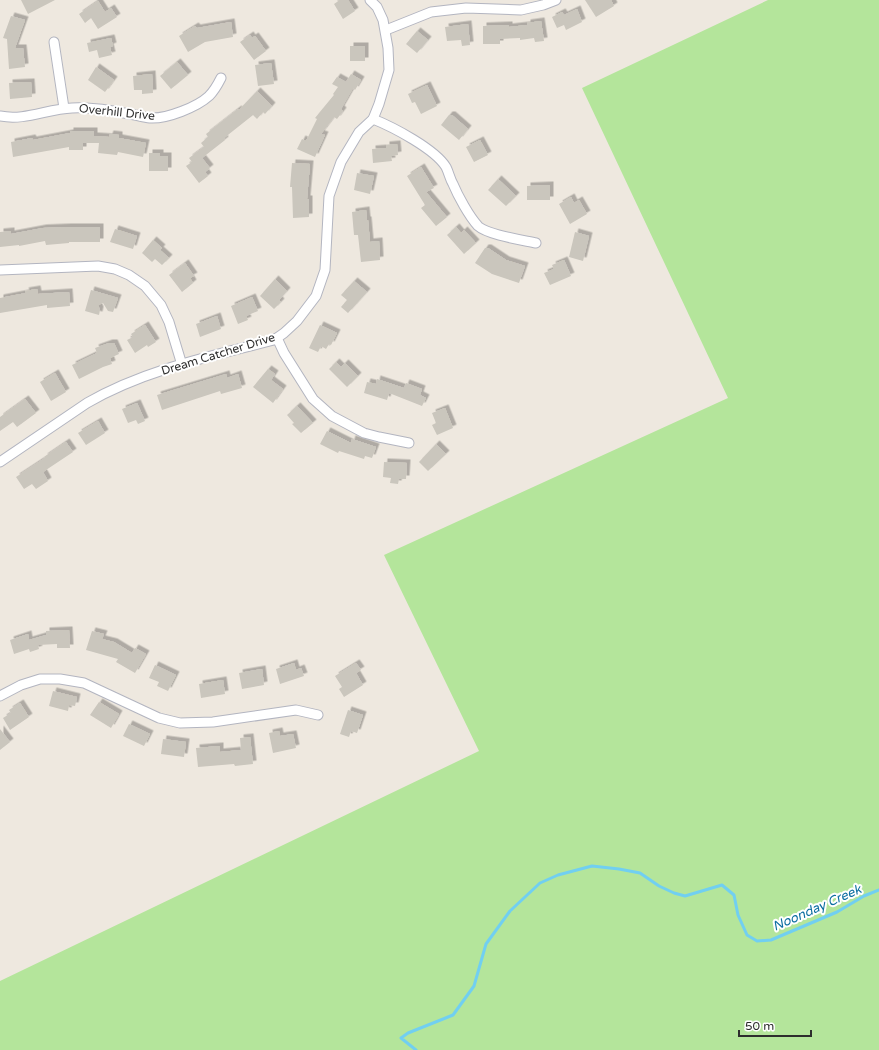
<svg xmlns="http://www.w3.org/2000/svg" width="879" height="1050" font-family="'Varela Round',sans-serif">
<defs>
<filter id="shadow"><feDropShadow dx="3.5" dy="-3.5" stdDeviation="0" flood-color="#0004"/></filter>
</defs>
<rect width="100%" height="100%" fill="#eee8df"/>
<!-- green -->
<polygon fill="#b4e59b" points="768,0 879,0 879,1050 0,1050 0,981 479,751 384,555 728,398 582,88"/>
<g fill="none" stroke-linecap="round" stroke-linejoin="round">
<!-- stream -->
<polyline stroke="#71cff1" stroke-width="3" points="416,1050 401,1038 408,1033 453,1015 474,986 486,944 510,911 540,883 558,875 592,866 619,869 640,873 659,886 674,893 685,896 722,885 734,895 738,915 747,935 757,941 771,940 837,912 864,896 879,890"/>
</g>
<!-- building -->
<g fill="#cac6bd" filter="url(#shadow)">
<polygon points="21,0 55,0 28,14"/>
<polygon points="340,0 348,0 355,11 343,19 334,4"/>
<polygon points="585,0 611,0 614,6 596,17"/>
<polygon points="98,1 105,12 111,8 117,17 98,29 91,18 85,23 79,14"/>
<polygon points="577,9 582,22 566,30 564,25 557,28 552,17 562,12 564,15"/>
<polygon points="11,16 25,20 15,48 23,48 25,67 9,69 7,39 3,38"/>
<polygon points="541,21 544,41 535,42 534,38 520,40 520,38 500,39 500,44 483,44 483,26 509,25 509,27 527,25 527,23"/>
<polygon points="231,22 233,37 205,42 188,52 179,36 195,26 197,28"/>
<polygon points="468,24 470,45 462,46 461,40 447,41 445,27"/>
<polygon points="417,31 428,40 417,53 406,44"/>
<polygon points="250,35 252,38 255,36 266,51 254,60 240,42"/>
<polygon points="111,38 113,46 110,47 112,55 99,58 97,50 89,52 87,43"/>
<rect x="350" y="46" width="15" height="15"/>
<polygon points="177,62 188,75 171,89 160,76"/>
<polygon points="271,63 274,84 258,86 255,65"/>
<polygon points="96,67 114,80 105,92 88,80"/>
<polygon points="152,74 153,93 142,94 142,90 134,90 133,76"/>
<polygon points="351,74 361,80 355,90 353,88 341,109 343,111 337,119 334,117 321,134 325,135 315,157 297,149 302,139 306,141 317,119 315,118 334,95 333,94 338,87 332,84 337,77 346,82"/>
<polygon points="31,82 32,97 10,99 9,83"/>
<polygon points="427,85 437,106 421,114 415,102 412,103 408,94"/>
<polygon points="257,91 272,106 265,114 263,112 257,119 253,115 224,138 225,140 202,158 210,168 205,172 208,176 199,183 186,166 192,162 189,158 204,147 201,143 208,137 206,134 238,109 239,110"/>
<polygon points="449,115 452,115 468,129 459,140 441,125"/>
<polygon points="70,131 94,131 94,136 109,137 110,134 119,135 119,138 146,143 143,157 118,152 117,155 98,153 99,143 83,143 83,150 69,150 69,147 13,157 11,142 32,138 33,140 70,133"/>
<polygon points="480,140 488,155 474,162 466,147"/>
<polygon points="397,144 398,155 391,156 392,161 373,163 372,149 386,148 386,145"/>
<polygon points="149,153 160,153 160,156 168,156 168,171 149,171"/>
<polygon points="292,163 310,164 307,199 309,199 309,217 293,218 292,187 290,187"/>
<polygon points="421,167 434,188 426,192 447,217 436,226 421,208 425,205 407,176"/>
<polygon points="357,173 374,176 370,194 354,190"/>
<polygon points="498,179 516,196 506,206 488,190"/>
<polygon points="550,185 550,200 527,200 527,186"/>
<polygon points="571,197 574,203 579,200 587,214 570,224 559,204"/>
<polygon points="366,210 367,220 368,220 370,242 379,241 380,260 361,262 358,235 354,235 352,212"/>
<polygon points="68,227 100,227 100,242 69,242 69,243 46,245 45,241 19,246 19,245 0,247 0,232 11,231 11,234 43,228"/>
<polygon points="456,227 461,233 464,230 476,243 464,254 447,235"/>
<polygon points="115,229 137,236 133,249 110,242"/>
<polygon points="575,232 589,236 583,261 569,257"/>
<polygon points="153,240 162,248 160,250 169,258 162,265 155,259 152,262 142,253"/>
<polygon points="485,248 488,248 506,260 525,266 519,283 492,274 475,263"/>
<polygon points="564,260 571,276 550,285 544,273 554,269 552,265"/>
<polygon points="185,263 194,276 190,278 193,283 182,292 169,275"/>
<polygon points="275,279 287,291 279,300 281,302 274,309 260,296"/>
<polygon points="354,281 367,292 348,313 341,307 347,300 341,295"/>
<polygon points="37,289 38,294 69,292 70,306 47,308 47,305 0,313 0,298 26,293 25,291"/>
<polygon points="91,290 118,298 113,312 108,311 103,303 98,305 100,310 99,315 85,311"/>
<polygon points="252,297 258,311 246,316 248,320 238,324 231,306"/>
<polygon points="217,316 221,329 200,337 196,324"/>
<polygon points="145,325 156,342 148,347 147,345 135,353 127,340 133,337 131,334"/>
<polygon points="320,325 337,333 331,345 329,344 326,349 321,346 318,352 309,348"/>
<polygon points="109,343 114,343 119,354 110,358 112,364 103,367 79,379 72,365 97,353 95,348"/>
<polygon points="336,362 341,367 345,363 358,376 347,387 329,369"/>
<polygon points="268,369 275,374 271,380 283,389 273,403 253,387"/>
<polygon points="55,373 66,392 51,401 40,382"/>
<polygon points="226,374 227,378 238,374 242,388 221,394 220,391 162,410 157,395"/>
<polygon points="377,379 404,388 406,383 422,389 420,395 426,398 422,406 389,393 387,400 364,393 367,382 376,384"/>
<polygon points="25,399 36,413 17,427 13,422 0,431 0,417"/>
<polygon points="137,403 145,421 138,424 136,420 128,423 122,409"/>
<polygon points="297,406 313,423 301,433 292,424 294,423 287,415"/>
<polygon points="445,408 453,428 437,435 432,425 436,423 432,413"/>
<polygon points="98,421 105,433 86,445 78,433"/>
<polygon points="327,431 351,443 352,439 376,447 372,458 365,456 364,459 339,451 338,453 320,444"/>
<polygon points="66,442 73,452 43,472 48,481 36,489 32,484 24,489 16,477 45,458 44,457"/>
<polygon points="436,444 446,454 428,471 419,462"/>
<polygon points="384,462 407,463 406,479 399,479 398,484 390,483 391,478 383,477"/>
<polygon points="69,630 70,648 57,648 57,644 38,645 39,649 30,652 29,649 14,654 10,640 28,634 29,640 46,635 46,631"/>
<polygon points="92,631 104,634 102,639 114,642 132,653 135,648 146,654 135,673 116,662 118,659 86,650"/>
<polygon points="294,663 296,670 301,668 304,676 280,684 276,669"/>
<polygon points="356,663 361,670 356,673 363,685 344,697 339,689 342,687 335,676"/>
<polygon points="155,665 176,675 168,691 157,686 159,682 149,678"/>
<polygon points="262,669 264,685 242,689 239,673"/>
<polygon points="223,680 225,694 201,698 199,684"/>
<polygon points="53,691 77,697 75,706 69,705 68,711 49,706"/>
<polygon points="99,702 119,714 111,728 90,715"/>
<polygon points="20,703 29,717 10,730 3,718 11,713 9,710"/>
<polygon points="348,710 363,715 357,733 351,731 349,737 340,734"/>
<polygon points="129,724 150,734 144,746 123,736"/>
<polygon points="0,729 10,742 0,750"/>
<polygon points="279,731 280,736 293,734 296,748 273,753 269,733"/>
<polygon points="250,737 253,764 235,766 234,764 198,767 196,748 220,746 220,752 241,750 240,738"/>
<polygon points="163,739 186,742 184,757 161,754"/>
</g>
<g fill="none" stroke-linecap="round" stroke-linejoin="round">
<defs>
<g id="minor">
<polyline points="386,30 431,12 466,8 521,10 543,5 556,0"/>
<polyline points="54,42 64,108"/>
<path d="M 0,116 C 25,121 47,109 72,108 C 92,107 110,110 129,114 C 136,115 143,117 150,118 C 167,119 197,107 209,96 C 214,91 218,84 221,78"/>
<path d="M 373,119 C 393,127 435,149 446,167 C 449,173 450,179 453,184 C 458,196 469,216 478,226 C 488,235 522,240 536,243"/>
<polyline points="0,270 98,266 115,269 129,275 145,286 161,305 169,322 182,365"/>
<polyline points="277,338 284,353 313,399 332,416 364,433 379,437 409,443"/>
<path d="M 0,462 L 87,403 C 144,370 211,356 274,340 L 284,333 L 297,321 L 316,296 L 325,270 L 329,196 L 341,162 L 359,132 L 373,119 L 379,104 L 389,70 L 388,48 L 383,20 L 377,7 L 370,0"/>
<polyline points="0,696 21,685 40,679 60,679 84,683 159,718 180,723 213,722 296,710 318,715"/>
</g>
</defs>
<!-- minor casing -->
<use href="#minor" stroke="#b3b5c0" stroke-width="11"/>
<!-- minor -->
<use href="#minor" stroke="#fff" stroke-width="9"/>
</g>
<g text-anchor="middle" dominant-baseline="central" stroke-width="4" stroke-linejoin="round" paint-order="stroke">
<!-- street labels -->
<g font-size="12" fill="#2d2d2d" stroke="#fff">
<text transform="translate(117 112) rotate(6)">Overhill Drive</text>
<text transform="translate(218 354) rotate(-17)">Dream Catcher Drive</text>
</g>
<!-- water labels -->
<g font-size="13" font-style="italic" fill="#0c6ea1" stroke="#fff">
<text transform="translate(817 908) rotate(-24)">Noonday Creek</text>
</g>
</g>
<!-- scale -->
<path d="M739 1030v6h72v-6" fill="none" stroke="#2d2d2d" stroke-width="2"/>
<text x="745" y="1030" font-size="12" fill="#2d2d2d" stroke="#ffffff" stroke-width="3" paint-order="stroke">50 m</text>
</svg>
